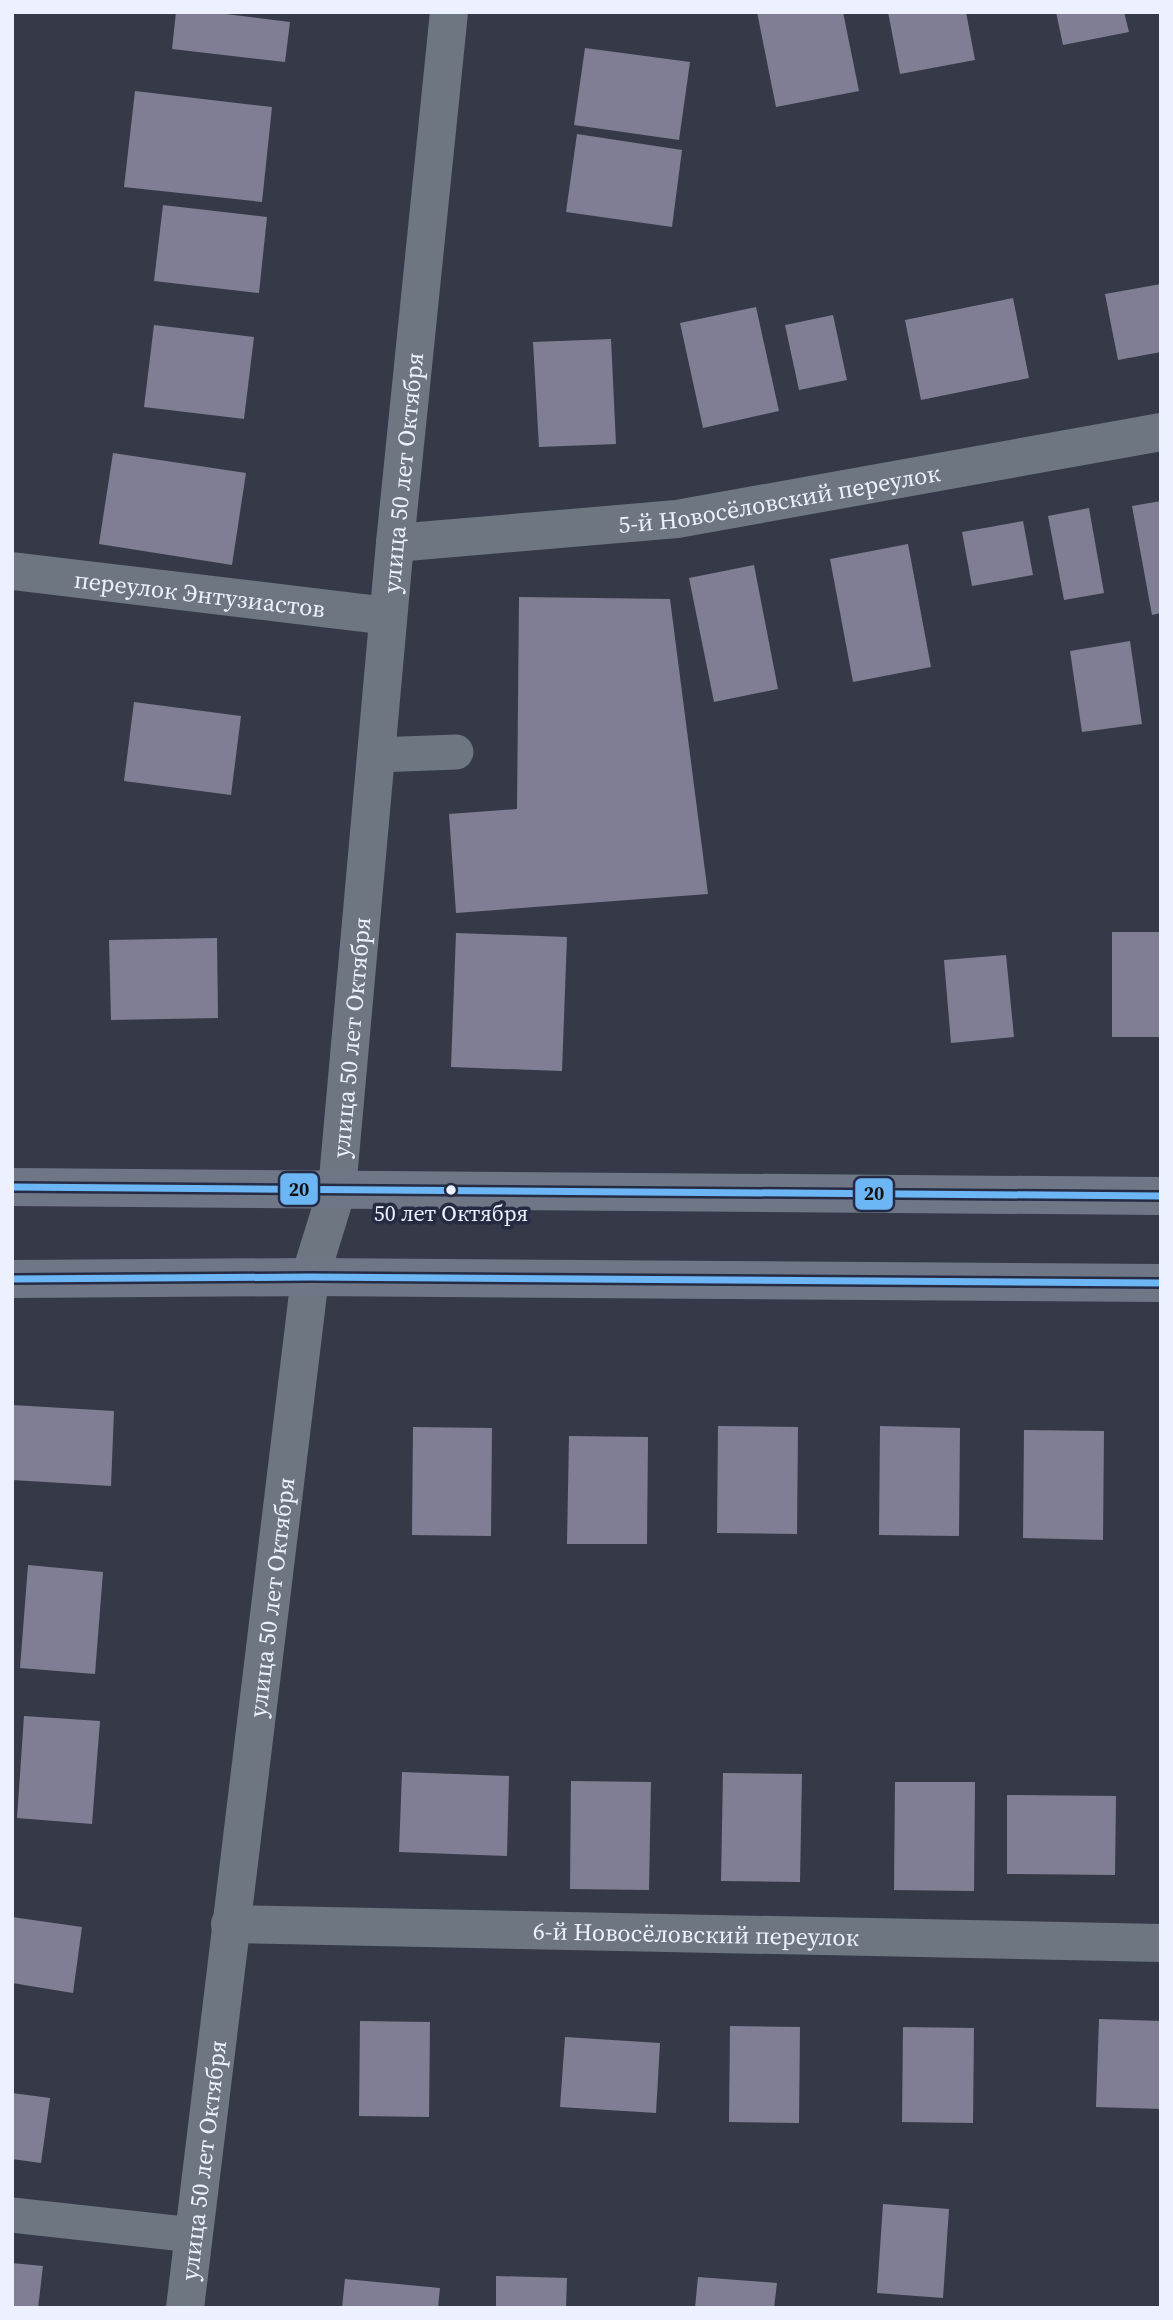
<svg xmlns="http://www.w3.org/2000/svg" width="1173" height="2320" font-family="'Source Serif 4',serif">
<rect width="100%" height="100%" fill="#363a48"/>
<!-- building -->
<g fill="#7f7e94">
<polygon points="176,12 227,12 226,14 290,22 285,62 172,49"/>
<polygon points="757,12 843,12 859,91 776,107"/>
<polygon points="888,12 966,12 975,60 900,74"/>
<polygon points="1056,12 1124,12 1129,32 1063,45"/>
<polygon points="585,48 690,62 679,140 574,125"/>
<polygon points="135,91 272,107 262,202 124,187"/>
<polygon points="577,134 682,150 672,227 566,212"/>
<polygon points="163,205 267,217 259,293 154,281"/>
<polygon points="1161,284 1161,352 1118,360 1105,294"/>
<polygon points="1013,298 1029,378 921,400 905,320"/>
<polygon points="756,307 779,411 703,428 680,323"/>
<polygon points="833,315 847,380 799,390 785,325"/>
<polygon points="154,325 254,337 244,419 144,407"/>
<polygon points="611,339 616,444 539,447 533,342"/>
<polygon points="113,453 246,473 232,565 99,544"/>
<polygon points="1161,501 1161,613 1152,615 1132,506"/>
<polygon points="1089,508 1104,593 1064,600 1048,516"/>
<polygon points="1023,521 1033,575 972,586 962,532"/>
<polygon points="908,544 931,667 853,682 830,559"/>
<polygon points="754,565 778,689 714,702 689,578"/>
<polygon points="519,597 670,599 708,894 456,913 449,814 517,809"/>
<polygon points="1130,641 1142,724 1082,732 1070,651"/>
<polygon points="134,702 241,716 231,795 124,781"/>
<rect x="1112" y="932" width="49" height="105"/>
<polygon points="456,933 567,937 562,1071 451,1067"/>
<polygon points="217,938 218,1018 111,1020 109,940"/>
<polygon points="1006,955 1014,1037 951,1043 944,960"/>
<polygon points="12,1405 114,1411 111,1486 12,1480"/>
<polygon points="718,1426 798,1427 797,1534 717,1533"/>
<polygon points="880,1426 960,1428 959,1536 879,1535"/>
<polygon points="413,1427 492,1428 491,1536 412,1535"/>
<polygon points="1024,1430 1104,1431 1103,1540 1023,1538"/>
<polygon points="569,1436 648,1437 647,1544 567,1544"/>
<polygon points="28,1565 103,1572 95,1674 20,1668"/>
<polygon points="24,1716 100,1721 92,1824 17,1818"/>
<polygon points="402,1772 509,1776 507,1856 399,1852"/>
<polygon points="723,1773 802,1774 800,1882 721,1881"/>
<polygon points="571,1781 651,1782 649,1890 570,1889"/>
<polygon points="895,1782 975,1782 974,1891 894,1890"/>
<polygon points="1007,1795 1116,1796 1115,1875 1007,1874"/>
<polygon points="12,1917 82,1927 73,1993 12,1983"/>
<polygon points="1099,2019 1161,2021 1161,2109 1096,2107"/>
<polygon points="360,2021 430,2022 429,2117 359,2116"/>
<polygon points="730,2026 800,2027 799,2123 729,2122"/>
<polygon points="903,2027 974,2028 973,2123 902,2122"/>
<polygon points="565,2037 660,2043 656,2113 560,2107"/>
<polygon points="12,2093 50,2098 41,2163 12,2159"/>
<polygon points="883,2204 949,2209 943,2298 877,2293"/>
<polygon points="12,2263 43,2266 38,2308 12,2308"/>
<polygon points="496,2276 567,2278 566,2308 496,2308"/>
<polygon points="698,2277 777,2283 774,2308 695,2308"/>
<polygon points="345,2279 440,2288 438,2308 342,2308"/>
</g>
<g fill="none" stroke-linecap="round" stroke-linejoin="round">
<!-- service -->
<g stroke="#6d7681" stroke-width="35">
<polyline points="376,755 456,752"/>
<polyline points="12,2215 193,2235"/>
</g>
<!-- minor -->
<g stroke="#6d7681" stroke-width="38">
<path id="s1" d="M 395,543 L 677,519 L 1161,432"/>
<path id="s2" d="M 12,571 L 388,616"/>
<path id="s3" d="M 230,1924 L 1161,1943"/>
<path id="s4" d="M 185,2308 L 310,1277 L 337,1190 L 395,543 L 449,12"/>
</g>
<!-- secondary -->
<g stroke="#6f7786" stroke-width="38">
<polyline points="12,1187 1161,1196"/>
<polyline points="12,1279 310,1277 1161,1283"/>
</g>
<defs>
<g id="bus-1">
<polyline points="12,1187 1161,1196"/>
<polyline points="12,1279 310,1277 1161,1283"/>
</g>
</defs>
<!-- bus-1 casing -->
<use href="#bus-1" stroke="#262b44" stroke-width="12"/>
<!-- bus-1 -->
<use href="#bus-1" stroke="#6db6f5" stroke-width="7"/>
</g>
<!-- markers -->
<circle fill="#edf1ff" stroke="#262b44" stroke-width="2.5" cx="451" cy="1190" r="6"/>
<g text-anchor="middle" dominant-baseline="central" stroke-width="7" stroke-linejoin="round" paint-order="stroke">
<!-- bus labels -->
<g font-size="22" fill="#edf1ff" stroke="#262b44">
<text x="451" y="1213">50 лет Октября</text>
</g>
<!-- street labels -->
<g font-size="24" fill="#edf1ff" stroke="#262b44">
<text stroke="none"><textPath href="#s4" startOffset="1850">улица 50 лет Октября</textPath></text>
<text stroke="none"><textPath href="#s1" startOffset="387">5-й Новосёловский переулок</textPath></text>
<text stroke="none"><textPath href="#s2" startOffset="189">переулок Энтузиастов</textPath></text>
<text stroke="none"><textPath href="#s4" startOffset="1283">улица 50 лет Октября</textPath></text>
<text stroke="none"><textPath href="#s4" startOffset="716">улица 50 лет Октября</textPath></text>
<text stroke="none"><textPath href="#s3" startOffset="466">6-й Новосёловский переулок</textPath></text>
<text stroke="none"><textPath href="#s4" startOffset="149">улица 50 лет Октября</textPath></text>
</g>
</g>
<g stroke="#262b44" stroke-width="2.5">
<rect x="279" y="1172" width="40" height="34" rx="7" fill="#6db6f5"/>
<rect x="854" y="1177" width="40" height="34" rx="7" fill="#6db6f5"/>
</g>
<g font-size="19" text-anchor="middle" font-weight="bold" fill="#111">
<text x="299" y="1196">20</text>
<text x="874" y="1200">20</text>
</g>
<!-- border -->
<rect width="1173" height="2320" fill="none" stroke="#edf1ff" stroke-width="28"/>
</svg>
